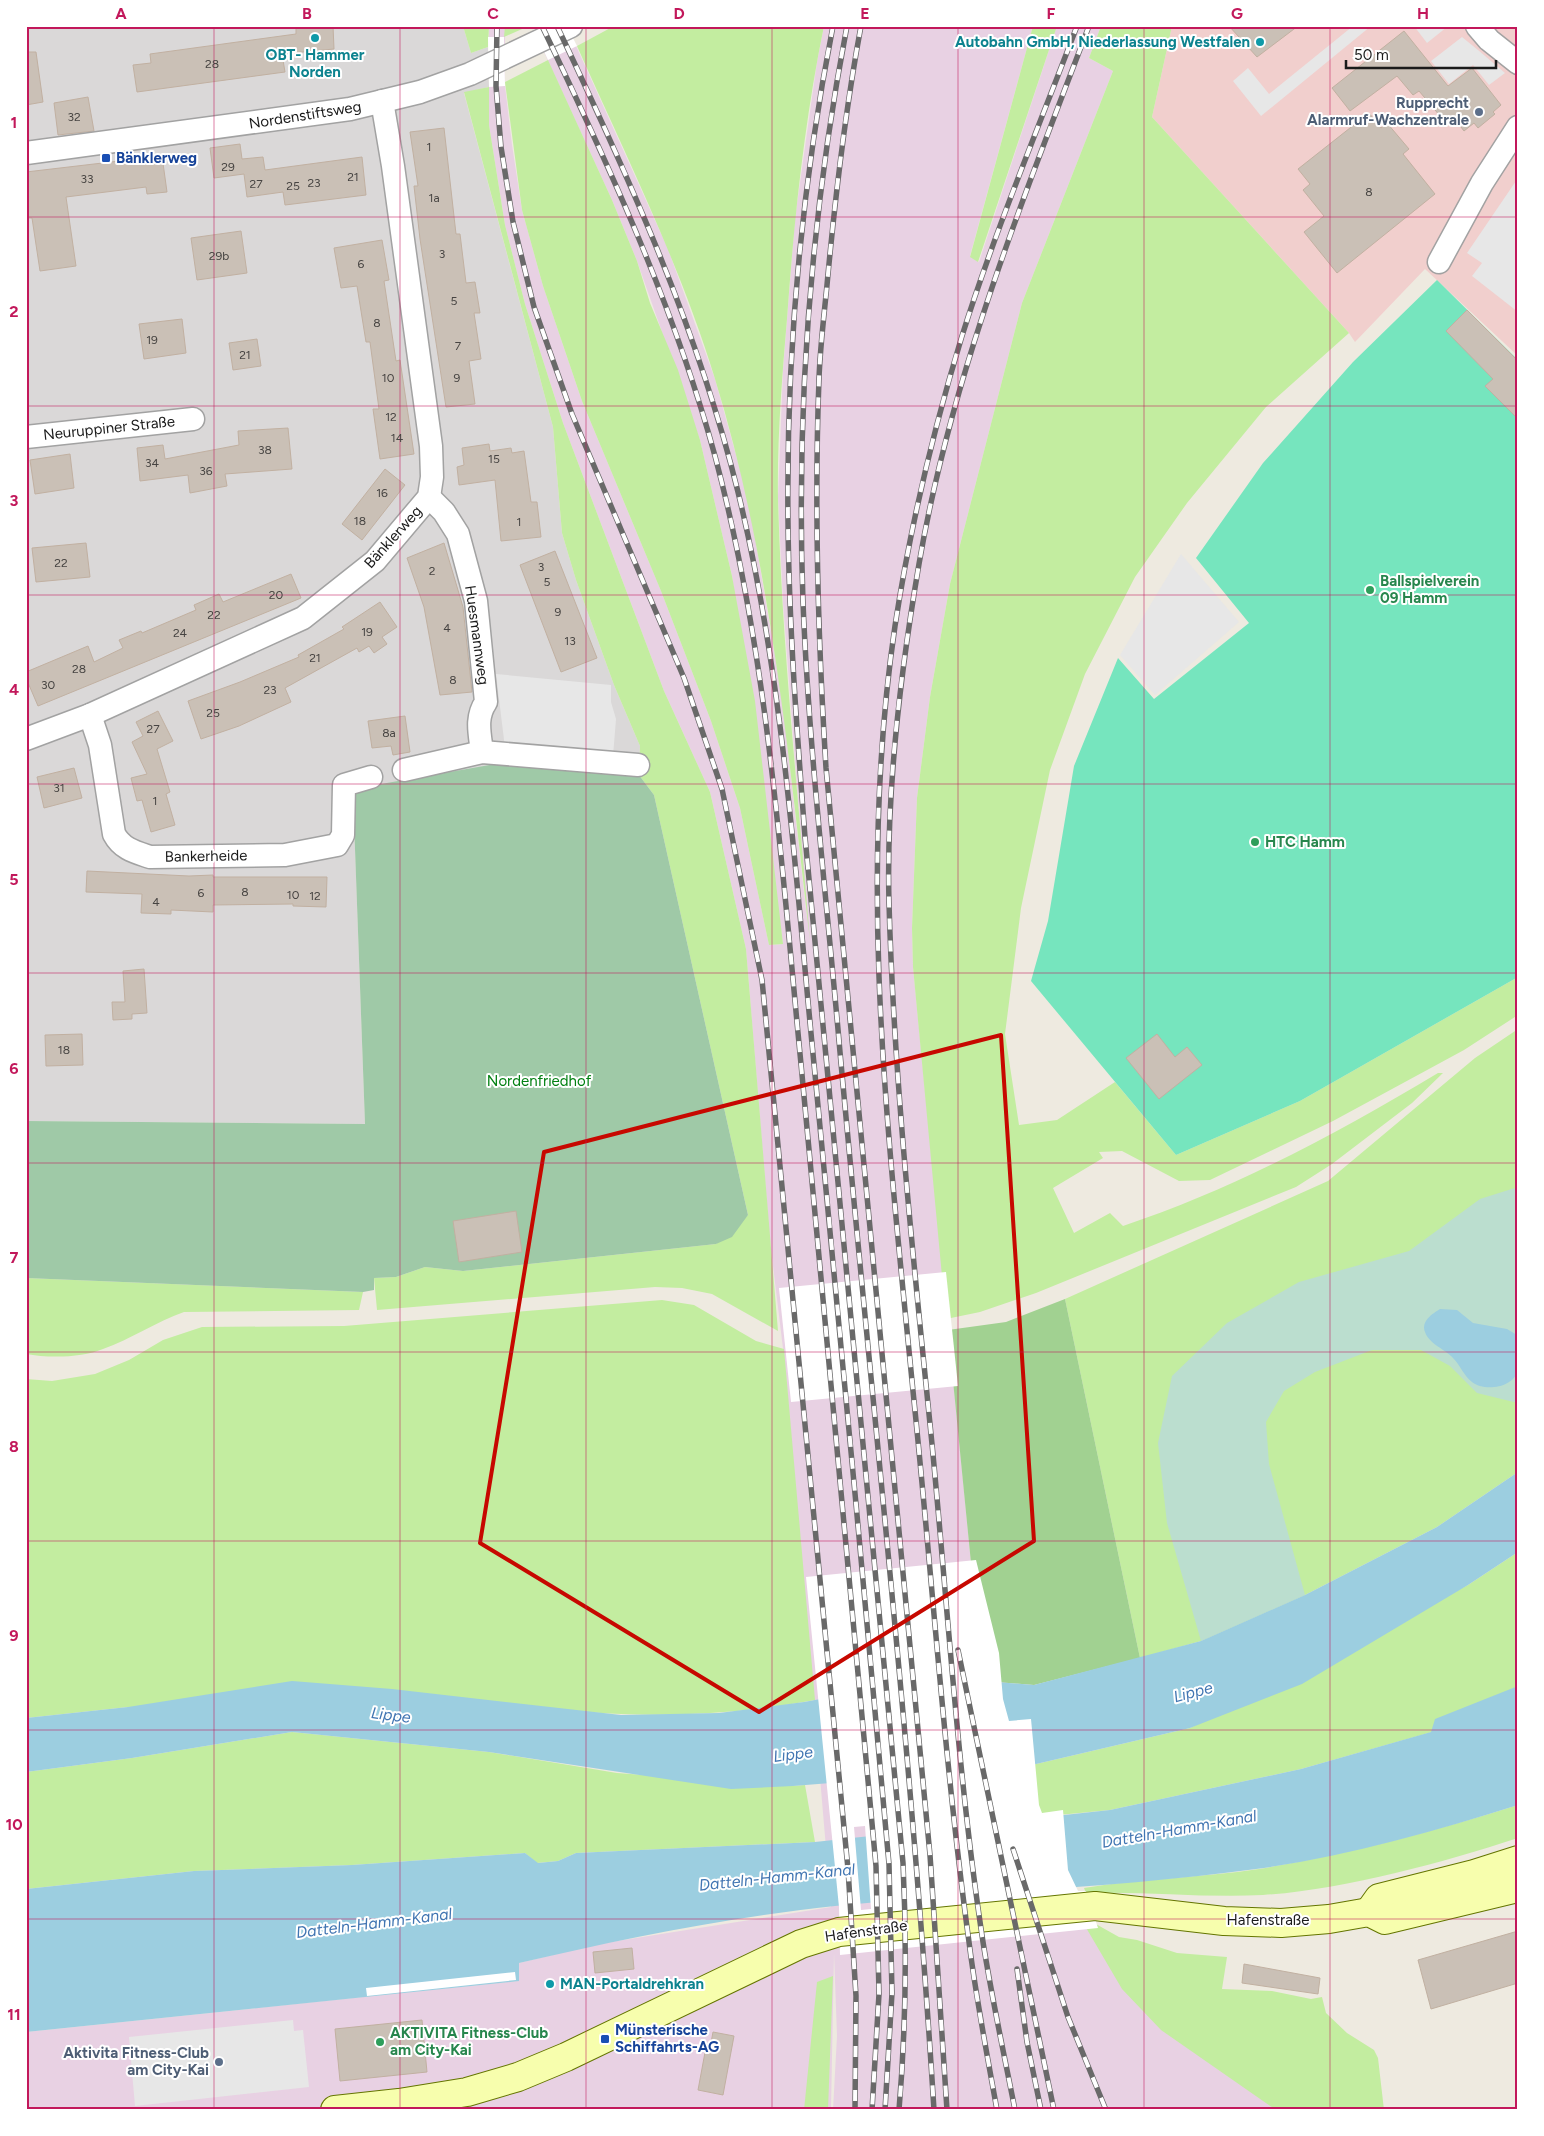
<svg xmlns="http://www.w3.org/2000/svg" width="1544" height="2136" font-family="Figtree,sans-serif">
<rect width="100%" height="100%" fill="#eeeae0"/>
<!-- residential -->
<polygon fill="#dad8d8" points="26,26 463,26 471,53 488,47 489,87 464,93 553,427 562,533 576,580 614,685 640,746 639,775 353,794 365,1124 26,1121"/>
<!-- commercial -->
<polygon fill="#f1cfcd" points="1172,26 1518,26 1518,356 1425,269 1355,342 1349,333 1152,117"/>
<!-- industrial -->
<polygon fill="#e8d1e3" points="489,26 505,26 505,86 512,145 522,210 543,286 582,401 661,591 711,721 740,808 769,945 783,944 732,576 700,440 637,261 612,200 532,26 567,26 668,249 715,379 749,502 782,697 807,919 783,603 778,497 783,370 795,218 817,62 824,26 1033,26 970,256 979,262 1057,26 1101,26 1089,58 1113,71 1022,303 950,584 930,697 917,798 912,928 913,967 971,1563 1078,1914 1263,2100 1276,2110 833,2110 837,2036 834,1953 831,2110 26,2110 26,2032 518,1981 519,1963 598,1944 831,1907 785,1365 770,1241 746,949 710,792 664,691 563,423 525,304 505,225 489,125"/>
<!-- grass -->
<g fill="#c3eda0">
<polygon points="463,26 489,26 488,47 471,53"/>
<polygon points="505,26 529,26 504,37"/>
<path d="M 614,26 L 824,26 C 804,123 794,221 787,319 C 782,378 777,439 778,499 C 782,646 798,794 810,941 C 788,752 771,561 715,379 C 680,264 626,156 577,46 Z"/>
<polygon points="1033,26 1057,26 978,262 970,257"/>
<path d="M 1101,26 L 1172,26 L 1152,117 L 1349,333 L 1266,407 L 1187,503 L 1135,577 L 1085,674 L 1050,770 L 1021,908 L 1005,1034 L 1019,1125 L 1057,1120 L 1115,1082 L 1176,1155 L 1300,1101 L 1518,977 L 1518,1015 L 1464,1050 L 1333,1121 L 1210,1180 L 1179,1181 L 1122,1151 L 1099,1152 L 1103,1158 L 1053,1188 L 1074,1233 L 1110,1213 L 1123,1226 C 1234,1189 1338,1133 1438,1073 L 1443,1073 L 1412,1103 L 1332,1164 L 1296,1187 L 1036,1293 L 980,1312 L 946,1319 L 913,967 L 912,928 L 917,798 L 930,697 L 950,584 L 1022,303 L 1113,71 L 1089,58 Z"/>
<polygon points="548,60 612,200 637,261 650,303 678,370 700,440 732,576 755,701 783,944 769,945 740,808 711,721 661,591 582,401 543,286 522,210 505,82"/>
<polygon points="489,87 489,125 505,225 525,304 563,423 664,691 710,792 746,949 778,1331 712,1294 682,1288 655,1287 377,1310 374,1278 396,1277 425,1267 463,1271 716,1244 748,1215 654,795 639,775 640,746 614,685 576,580 562,533 553,427 464,92"/>
<polygon points="1518,1029 1518,1472 1437,1527 1305,1595 1201,1641 1140,1658 1065,1299 1328,1181 1475,1058"/>
<path d="M 26,1278 L 363,1292 L 359,1310 L 184,1312 C 156,1322 131,1339 103,1349 C 82,1358 48,1358 26,1354 Z"/>
<path d="M 662,1300 L 694,1305 L 756,1341 L 784,1349 L 815,1700 C 741,1714 663,1718 587,1712 L 128,1707 L 26,1718 L 26,1379 L 52,1381 L 95,1374 L 129,1360 L 163,1340 L 202,1327 L 344,1326 Z"/>
<polygon points="1518,1552 1518,1686 1432,1732 1301,1769 1110,1810 1038,1817 1019,1768 1190,1728 1468,1585"/>
<polygon points="292,1732 489,1752 617,1773 793,1786 805,1785 815,1842 576,1853 558,1861 537,1863 525,1853 352,1865 194,1871 26,1889 26,1772 132,1758"/>
<path d="M 1518,1805 L 1518,1838 C 1441,1863 1343,1890 1263,1895 C 1204,1898 1145,1891 1086,1893 L 1084,1888 C 1142,1878 1201,1878 1259,1869 C 1347,1854 1432,1832 1518,1805 Z"/>
<polygon points="1078,1914 1119,1937 1137,1940 1177,1953 1227,1957 1222,1989 1272,1991 1311,1999 1322,1997 1326,2013 1347,2033 1374,2050 1378,2058 1384,2110 1276,2110 1161,2030 1122,1989"/>
<polygon points="833,1976 828,2110 804,2110 817,1982"/>
</g>
<!-- forest -->
<polygon fill="#a1d191" points="1065,1299 1140,1658 1034,1685 996,1682 971,1563 948,1330 1006,1322"/>
<!-- wetland -->
<polygon fill="#bbdecf" points="1518,1187 1518,1403 1477,1393 1450,1366 1421,1350 1372,1350 1315,1372 1284,1391 1266,1422 1269,1464 1305,1595 1201,1641 1167,1523 1158,1443 1172,1376 1227,1323 1299,1282 1409,1251 1480,1199"/>
<!-- cemetery -->
<polygon fill="#9fc9a7" points="501,763 639,775 654,795 748,1215 732,1237 716,1244 463,1271 425,1267 396,1277 374,1278 374,1290 363,1292 26,1278 26,1121 365,1124 353,794 364,787"/>
<!-- pitch -->
<polygon fill="#76e5be" points="1437,280 1518,360 1518,977 1300,1101 1176,1155 1031,981 1048,921 1074,766 1118,658 1154,699 1249,623 1196,558 1263,463 1353,362"/>
<!-- parking -->
<g fill="#e7e7e7">
<polygon points="1353,26 1371,26 1261,116 1233,81 1248,68 1269,94"/>
<polygon points="1414,26 1447,26 1447,27 1427,43"/>
<polygon points="1462,37 1478,50 1505,73 1489,85 1473,65 1449,84 1431,61"/>
<polygon points="1518,178 1518,312 1472,276 1482,263 1467,253"/>
<polygon points="1181,554 1239,622 1155,695 1120,655"/>
<polygon points="496,674 611,685 611,702 616,719 613,756 505,748"/>
<polygon points="293,2020 294,2031 303,2030 309,2087 135,2106 129,2037"/>
</g>
<!-- water -->
<g fill="#9ccee0">
<path d="M 1440,1309 L 1457,1310 L 1473,1323 L 1507,1329 L 1517,1335 C 1518,1346 1520,1360 1518,1370 C 1514,1388 1484,1392 1472,1382 C 1464,1376 1460,1365 1453,1358 C 1445,1349 1429,1344 1425,1332 C 1421,1321 1432,1314 1440,1309 Z"/>
<polygon points="1518,1472 1518,1552 1468,1585 1302,1684 1190,1728 1019,1768 793,1786 731,1789 489,1752 292,1732 132,1758 26,1772 26,1718 128,1707 292,1681 392,1689 621,1715 719,1713 804,1702 903,1684 996,1682 1034,1685 1201,1641 1305,1595 1437,1527"/>
<path d="M 1518,1686 L 1518,1805 C 1432,1832 1345,1857 1256,1869 C 1116,1888 975,1892 835,1906 C 730,1917 621,1939 519,1963 L 519,1981 L 26,2032 L 26,1889 L 194,1871 L 352,1865 L 525,1853 L 538,1863 L 558,1861 L 576,1853 L 815,1842 L 1110,1810 L 1301,1769 L 1431,1732 L 1435,1719 Z"/>
</g>
<!-- pier -->
<g fill="#fff" fill-rule="evenodd">
<polygon points="532,26 567,26 577,46 548,60"/>
<polygon points="488,37 504,37 505,86 489,87"/>
<polygon points="946,1272 958,1386 791,1402 779,1288"/>
<path d="M 976,1560 L 999,1653 L 1003,1699 L 1009,1721 L 1031,1719 L 1039,1805 L 1042,1813 L 1063,1810 L 1068,1870 L 1078,1891 L 1086,1891 L 1098,1928 L 840,1955 L 839,1907 L 806,1577 ZM 865,1826 L 871,1909 L 861,1910 L 854,1827 Z"/>
<polygon points="515,1972 516,1980 367,1996 366,1988"/>
</g>
<!-- building -->
<g fill="#cac0b6" stroke="#c1b0a1">
<polygon points="333,26 334,49 282,54 285,72 137,92 133,65 151,63 150,54 296,34 296,27"/>
<polygon points="1229,26 1298,26 1257,57"/>
<polygon points="1404,31 1448,86 1472,68 1501,105 1493,112 1495,114 1478,128 1474,123 1464,131 1454,118 1446,123 1419,91 1413,95 1397,76 1350,111 1332,88"/>
<polygon points="26,52 36,52 43,102 26,105"/>
<polygon points="88,97 94,131 58,135 54,103"/>
<polygon points="1369,113 1381,128 1387,123 1409,149 1403,154 1435,194 1337,273 1304,232 1324,216 1303,190 1310,184 1298,169"/>
<polygon points="444,128 456,234 460,234 466,283 475,282 480,313 474,313 481,359 469,361 475,404 446,407 420,239 414,186 418,186 410,132"/>
<polygon points="240,144 242,159 263,157 265,170 362,157 366,195 285,205 283,192 247,197 244,174 214,178 210,148"/>
<polygon points="162,156 167,192 147,194 146,187 66,197 76,266 40,271 32,218 26,218 26,172"/>
<polygon points="241,231 247,273 197,280 191,238"/>
<polygon points="382,240 389,280 384,281 396,361 400,360 414,454 380,459 373,409 379,409 370,342 366,342 357,286 341,288 334,248"/>
<polygon points="1467,310 1518,361 1518,419 1485,386 1493,379 1446,331"/>
<polygon points="182,319 186,353 144,359 139,324"/>
<polygon points="257,339 261,366 233,370 229,343"/>
<polygon points="288,428 292,469 225,474 227,486 190,493 188,475 140,481 137,448 163,445 165,459 239,445 238,431"/>
<polygon points="489,444 490,451 511,448 512,453 524,451 531,502 537,502 541,537 501,541 495,480 459,485 457,467 464,465 462,448"/>
<polygon points="70,454 74,488 35,494 30,460"/>
<polygon points="385,469 405,485 362,540 342,524"/>
<polygon points="86,543 90,577 36,582 32,548"/>
<polygon points="444,543 463,607 472,692 440,695 424,607 407,558"/>
<polygon points="555,551 597,658 561,672 520,565"/>
<polygon points="291,574 301,598 38,706 26,678 26,672 88,646 94,662 123,648 119,640 141,631 142,633 196,610 194,605 219,594 223,602"/>
<polygon points="380,602 397,627 382,637 387,644 374,653 369,646 359,652 357,648 285,688 291,702 239,726 201,739 188,701 240,682 299,657 298,655 344,629 342,627"/>
<polygon points="158,711 173,741 157,749 170,792 166,794 175,825 151,832 142,800 137,801 131,778 147,774 132,742 143,736 136,722"/>
<polygon points="405,716 410,752 393,755 391,746 372,748 368,721"/>
<polygon points="74,768 82,798 44,808 37,777"/>
<polygon points="87,871 189,876 213,875 213,877 327,877 326,907 293,906 293,904 213,905 213,912 171,910 171,914 141,913 142,894 86,892"/>
<polygon points="144,969 147,1013 132,1014 132,1019 113,1020 112,1002 125,1002 123,971"/>
<polygon points="82,1034 83,1065 46,1066 45,1035"/>
<polygon points="1157,1034 1175,1057 1187,1047 1202,1065 1159,1099 1126,1058"/>
<polygon points="516,1211 522,1252 459,1262 453,1221"/>
<polygon points="1518,1931 1518,1983 1431,2009 1418,1960"/>
<polygon points="632,1948 634,1969 595,1973 593,1952"/>
<polygon points="1244,1964 1320,1978 1318,1994 1242,1983"/>
<polygon points="422,2020 427,2072 340,2081 335,2029"/>
<polygon points="713,2032 734,2036 723,2095 698,2090 706,2047 710,2048"/>
</g>
<g fill="none" stroke-linecap="round" stroke-linejoin="round">
<defs>
<g id="street">
<polyline points="1477,26 1489,40 1518,63"/>
<polyline points="26,153 350,109 420,92 470,74 571,26"/>
<polyline points="1439,262 1482,183 1518,127"/>
<polyline points="26,437 193,419"/>
<path d="M 429,497 L 444,512 L 458,534 L 476,601 L 486,702 C 475,718 480,734 482,752"/>
<path d="M 90,715 L 100,745 L 114,834 C 122,849 135,852 150,857 L 285,855 L 337,845 L 343,835 L 344,785 L 371,777"/>
<polyline points="26,739 90,715 303,618 375,561 429,497 432,477 431,446 393,166 382,101"/>
<polyline points="404,770 482,752 638,765"/>
</g>
<g id="secondary">
<polyline points="1369,1912 1379,1898 1474,1874 1518,1860"/>
<polyline points="335,2110 399,2103 467,2092 518,2077 566,2057 801,1944 839,1932 1095,1906 1224,1921 1281,1923 1329,1919 1369,1912 1385,1920 1518,1888"/>
</g>
</defs>
<!-- street casing -->
<use href="#street" stroke="#a2a2a2" stroke-width="25"/>
<!-- secondary casing -->
<use href="#secondary" stroke="#647500" stroke-width="30"/>
<!-- street -->
<use href="#street" stroke="#fff" stroke-width="22"/>
<!-- secondary -->
<use href="#secondary" stroke="#f7fead" stroke-width="28"/>
<defs>
<g id="rail">
<polyline points="497,26 496,86 501,147 513,222 534,307 572,414 684,678 722,789 762,980 848,1869 856,1996 855,2110"/>
<path d="M 542,26 C 609,166 674,306 715,456 C 768,655 781,860 801,1064 C 826,1331 851,1599 876,1866 L 879,1994 L 872,2110"/>
<path d="M 557,26 C 629,178 698,329 738,492 C 784,680 795,873 814,1064 C 840,1331 865,1597 889,1864 L 892,1993 L 885,2110"/>
<path d="M 833,26 C 801,189 786,357 788,522 C 789,627 797,732 805,837 L 903,1863 C 907,1946 906,2027 899,2110"/>
<path d="M 847,26 C 811,214 796,410 803,602 C 809,752 827,902 840,1052 C 872,1405 912,1756 934,2110"/>
<path d="M 861,26 C 845,112 835,198 827,285 C 824,316 820,348 819,379 C 814,509 818,639 826,768 L 930,1855 L 947,2110"/>
<polyline points="958,1650 1054,2110"/>
<polyline points="1013,1849 1068,2017 1106,2110"/>
<polyline points="1017,1969 1027,2042 1041,2110"/>
<path d="M 997,2110 C 987,2054 976,1998 969,1942 C 944,1759 932,1574 913,1391 C 888,1135 857,883 895,626 C 910,528 933,431 962,336 C 995,231 1038,129 1077,26"/>
<path d="M 1015,2110 C 1004,2054 992,1999 983,1942 C 958,1778 948,1610 932,1444 C 914,1264 894,1084 889,903 C 886,790 900,675 919,564 C 951,377 1022,202 1089,26"/>
</g>
</defs>
<!-- rail casing -->
<use href="#rail" stroke="#696969" stroke-width="5.5"/>
<!-- rail -->
<use href="#rail" stroke="#fff" stroke-width="4" stroke-dasharray="11" stroke-linecap="butt"/>
</g>
<!-- marked area -->
<path fill="none" stroke="#c70800" stroke-width="4" stroke-linejoin="round" d="M 1001,1035 L 1034,1541 L 759,1712 L 480,1543 L 544,1152 Z"/>
<!-- grid -->
<path fill="none" stroke="#c2185b" stroke-width="1" stroke-opacity="0.55" d="M 214,26 L 214,2110M 400,26 L 400,2110M 586,26 L 586,2110M 772,26 L 772,2110M 958,26 L 958,2110M 1144,26 L 1144,2110M 1330,26 L 1330,2110M 26,217 L 1518,217M 26,406 L 1518,406M 26,595 L 1518,595M 26,784 L 1518,784M 26,973 L 1518,973M 26,1163 L 1518,1163M 26,1352 L 1518,1352M 26,1541 L 1518,1541M 26,1730 L 1518,1730M 26,1919 L 1518,1919"/>
<!-- markers -->
<g fill="#0f9aa8" stroke="#fff" stroke-width="2">
<circle cx="315" cy="38" r="5"/>
<circle cx="1260" cy="42" r="5"/>
<circle cx="550" cy="1984" r="5"/>
</g>
<g fill="#5c6f8a" stroke="#fff" stroke-width="2">
<circle cx="1479" cy="112" r="5"/>
<circle cx="219" cy="2062" r="5"/>
</g>
<g fill="#1a4fb4" stroke="#fff" stroke-width="2">
<rect x="101" y="153" width="10" height="10" rx="2.5"/>
<rect x="600" y="2034" width="10" height="10" rx="2.5"/>
</g>
<g fill="#2e9e5b" stroke="#fff" stroke-width="2">
<circle cx="1370" cy="590" r="5"/>
<circle cx="1255" cy="842" r="5"/>
<circle cx="380" cy="2042" r="5"/>
</g>
<g text-anchor="middle" dominant-baseline="central" stroke-width="4" stroke-linejoin="round" paint-order="stroke">
<!-- number labels -->
<g font-size="12" fill="#474442">
<text x="212" y="64">28</text>
<text x="74" y="117">32</text>
<text x="429" y="147">1</text>
<text x="228" y="167">29</text>
<text x="353" y="177">21</text>
<text x="87" y="179">33</text>
<text x="314" y="183">23</text>
<text x="256" y="184">27</text>
<text x="293" y="186">25</text>
<text x="1369" y="192">8</text>
<text x="434" y="198">1a</text>
<text x="442" y="254">3</text>
<text x="219" y="256">29b</text>
<text x="361" y="264">6</text>
<text x="454" y="301">5</text>
<text x="377" y="323">8</text>
<text x="152" y="340">19</text>
<text x="458" y="346">7</text>
<text x="245" y="355">21</text>
<text x="388" y="378">10</text>
<text x="457" y="378">9</text>
<text x="391" y="417">12</text>
<text x="397" y="438">14</text>
<text x="265" y="450">38</text>
<text x="494" y="459">15</text>
<text x="152" y="463">34</text>
<text x="206" y="471">36</text>
<text x="382" y="493">16</text>
<text x="360" y="521">18</text>
<text x="519" y="522">1</text>
<text x="61" y="563">22</text>
<text x="541" y="567">3</text>
<text x="432" y="571">2</text>
<text x="547" y="582">5</text>
<text x="276" y="595">20</text>
<text x="558" y="612">9</text>
<text x="214" y="615">22</text>
<text x="447" y="628">4</text>
<text x="367" y="632">19</text>
<text x="180" y="633">24</text>
<text x="570" y="641">13</text>
<text x="315" y="658">21</text>
<text x="79" y="669">28</text>
<text x="453" y="680">8</text>
<text x="48" y="685">30</text>
<text x="270" y="690">23</text>
<text x="213" y="713">25</text>
<text x="153" y="729">27</text>
<text x="389" y="733">8a</text>
<text x="59" y="788">31</text>
<text x="155" y="801">1</text>
<text x="245" y="892">8</text>
<text x="201" y="893">6</text>
<text x="293" y="895">10</text>
<text x="315" y="896">12</text>
<text x="156" y="902">4</text>
<text x="64" y="1050">18</text>
</g>
<!-- culture labels -->
<g font-size="15" font-weight="bold" fill="#0d838f" stroke="#fff" text-anchor="end">
<text x="1250" y="42">Autobahn GmbH, Niederlassung Westfalen</text>
<text x="315" y="55" text-anchor="middle">OBT- Hammer<tspan x="315" dy="17">Norden</tspan></text>
<text x="560" y="1984" text-anchor="start">MAN-Portaldrehkran</text>
</g>
<!-- service labels -->
<g font-size="15" font-weight="bold" fill="#4e5e75" stroke="#fff" text-anchor="end">
<text x="1469" y="103">Rupprecht<tspan x="1469" dy="17">Alarmruf-Wachzentrale</tspan></text>
<text x="209" y="2053">Aktivita Fitness-Club<tspan x="209" dy="17">am City-Kai</tspan></text>
</g>
<!-- street labels -->
<g font-size="15" fill="#1b1b1b" stroke="#fff">
<text transform="translate(305 115) rotate(-9)">Nordenstiftsweg</text>
<text transform="translate(109 428) rotate(-6)">Neuruppiner Straße</text>
<text transform="translate(393 537) rotate(-48)">Bänklerweg</text>
<text transform="translate(477 635) rotate(82)">Huesmannweg</text>
<text transform="translate(206 856) rotate(-1)">Bankerheide</text>
<text x="1268" y="1920">Hafenstraße</text>
<text transform="translate(866 1931) rotate(-8)">Hafenstraße</text>
</g>
<!-- transit labels -->
<g font-size="15" font-weight="bold" fill="#164399" stroke="#fff" text-anchor="start">
<text x="116" y="158">Bänklerweg</text>
<text x="615" y="2030">Münsterische<tspan x="615" dy="17">Schiffahrts-AG</tspan></text>
</g>
<!-- leisure labels -->
<g font-size="15" font-weight="bold" fill="#27864d" stroke="#fff" text-anchor="start">
<text x="1380" y="581">Ballspielverein<tspan x="1380" dy="17">09 Hamm</tspan></text>
<text x="1265" y="842">HTC Hamm</text>
<text x="390" y="2033">AKTIVITA Fitness-Club<tspan x="390" dy="17">am City-Kai</tspan></text>
</g>
<!-- park labels -->
<g font-size="15" fill="#028012" stroke="#fff">
<text x="539" y="1081">Nordenfriedhof</text>
</g>
<!-- water labels -->
<g font-size="16" font-style="italic" fill="#4175b2" stroke="#fff">
<text transform="translate(1193 1692) rotate(-15)">Lippe</text>
<text transform="translate(391 1715) rotate(7)">Lippe</text>
<text transform="translate(793 1754) rotate(-7)">Lippe</text>
<text transform="translate(1179 1829) rotate(-10)">Datteln-Hamm-Kanal</text>
<text transform="translate(777 1877) rotate(-6)">Datteln-Hamm-Kanal</text>
<text transform="translate(374 1923) rotate(-7)">Datteln-Hamm-Kanal</text>
</g>
</g>
<!-- border -->
<rect width="1544" height="2136" fill="none" stroke="#ffffff" stroke-width="55"/>
<!-- scale -->
<path d="M1346 60v8h150v-8" fill="none" stroke="#1b1b1b" stroke-width="2.5"/>
<text x="1354" y="60" font-size="15" fill="#1b1b1b" stroke="#ffffff" stroke-width="4" paint-order="stroke">50 m</text>
<rect x="28" y="28" width="1488" height="2080" fill="none" stroke="#c2185b" stroke-width="2"/>
<g font-size="16" text-anchor="middle" font-weight="bold" fill="#c2185b">
<text x="121" y="19">A</text>
<text x="307" y="19">B</text>
<text x="493" y="19">C</text>
<text x="679" y="19">D</text>
<text x="865" y="19">E</text>
<text x="1051" y="19">F</text>
<text x="1237" y="19">G</text>
<text x="1423" y="19">H</text>
<text x="14" y="128">1</text>
<text x="14" y="317">2</text>
<text x="14" y="506">3</text>
<text x="14" y="695">4</text>
<text x="14" y="885">5</text>
<text x="14" y="1074">6</text>
<text x="14" y="1263">7</text>
<text x="14" y="1452">8</text>
<text x="14" y="1641">9</text>
<text x="14" y="1830">10</text>
<text x="14" y="2020">11</text>
</g>
</svg>
